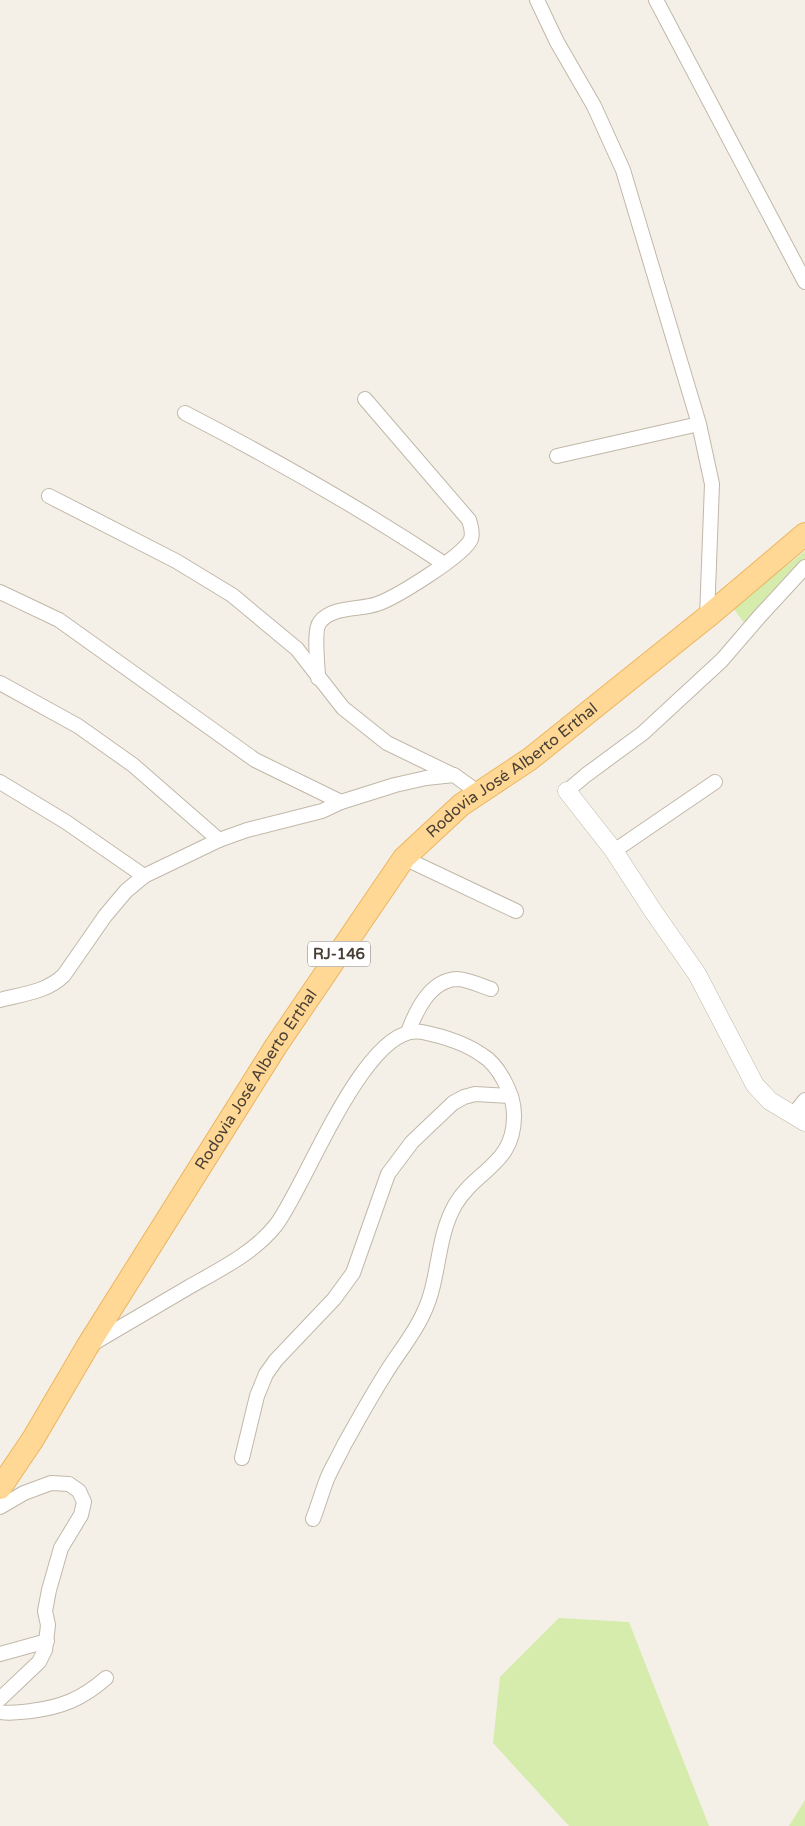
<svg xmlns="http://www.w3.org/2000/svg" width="805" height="1826" font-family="'Varela Round',sans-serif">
<rect width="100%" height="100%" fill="#f5f0e7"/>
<!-- green -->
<g fill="#d5ecad">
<polygon points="805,551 805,561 745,624 733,608"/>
<polygon points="559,1618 629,1622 709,1826 569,1826 493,1743 500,1677"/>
<polygon points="805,1800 805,1826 789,1826"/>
</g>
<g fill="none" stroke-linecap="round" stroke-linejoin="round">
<defs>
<g id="minor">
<polyline points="537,0 557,42 594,106 623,170 699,424 712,484 707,617"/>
<polyline points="656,0 805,282"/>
<path d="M 185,413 C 274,459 360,508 443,563"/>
<polyline points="557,456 699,424"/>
<polyline points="49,496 176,561 232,595 297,649 343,708 387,743 453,775"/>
<polyline points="0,592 59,620 255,760 341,802"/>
<path d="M 318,678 C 318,666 313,630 320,622 C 332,606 360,610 377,604 C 395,598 465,555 471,539 C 473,533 471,526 469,520 L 365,399"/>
<polyline points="0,683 78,726 133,765 219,840"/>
<polyline points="0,782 66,822 144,876"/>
<polyline points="567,791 586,775 643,733 722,660 759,617 805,567"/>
<polyline points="614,851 715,782"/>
<polyline points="404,858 516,911"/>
<path d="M 0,1000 C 23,994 47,992 64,975 L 105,916 L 126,891 L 144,876 L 219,840 L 247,830 L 322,811 L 341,802 L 395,785 L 426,778 L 454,775 L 479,793"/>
<path d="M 408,1032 C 416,1011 430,980 457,979 C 467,979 481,986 491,989"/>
<polyline points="793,1115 805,1100"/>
<path d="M 92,1344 C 124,1325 157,1306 189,1287 C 219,1270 254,1253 276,1225 C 305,1188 366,1020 422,1032 C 442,1036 465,1043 482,1055 C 499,1065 514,1095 514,1114 C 515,1165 476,1169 455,1205 C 436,1239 440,1278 424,1312 C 414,1335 397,1354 384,1376 C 370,1398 357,1422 344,1445 C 339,1456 332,1467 327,1479 C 322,1492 318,1506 313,1519"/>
<polyline points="242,1458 257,1396 266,1374 276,1360 334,1299 353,1273 388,1174 412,1142 453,1103 464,1097 475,1094 511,1096"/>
<polyline points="0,1507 24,1493 51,1483 69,1484 79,1491 84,1502 81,1515 61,1548 49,1590 45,1611 48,1625 45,1650 39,1662 0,1699"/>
<polyline points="0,1654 47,1641"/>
<path d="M 0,1712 C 10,1714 21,1712 31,1711 C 62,1707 82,1699 106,1678"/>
</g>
<polyline id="tertiary" points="567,791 614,851 653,911 697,974 755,1085 770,1101 805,1122"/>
<g id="primary">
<path id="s1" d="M 0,1488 L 33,1439 L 87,1347 L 276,1046 L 404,858 L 461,805 L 530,759 L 707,617 L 805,534"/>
</g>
</defs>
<!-- minor casing -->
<use href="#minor" stroke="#c1b7a9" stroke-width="16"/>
<!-- tertiary casing -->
<use href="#tertiary" stroke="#c1b7a9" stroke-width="19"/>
<!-- primary casing -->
<use href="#primary" stroke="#ecb55e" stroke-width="24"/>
<!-- minor -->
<use href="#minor" stroke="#fff" stroke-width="14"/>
<!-- tertiary -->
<use href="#tertiary" stroke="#fff" stroke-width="18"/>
<!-- primary -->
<use href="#primary" stroke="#ffd896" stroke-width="22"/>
</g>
<g text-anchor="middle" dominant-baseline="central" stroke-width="4" stroke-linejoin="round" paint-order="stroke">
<!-- shield labels -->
<rect fill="#fff" stroke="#807972" stroke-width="1" x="308" y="941.5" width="62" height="25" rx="4"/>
<g font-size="15" font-weight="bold" fill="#493f35">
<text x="339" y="954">RJ-146</text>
</g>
<!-- street labels -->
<g font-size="16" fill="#493f35" stroke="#fff">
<text stroke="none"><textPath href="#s1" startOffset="888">Rodovia José Alberto Erthal</textPath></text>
<text stroke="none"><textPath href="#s1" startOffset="482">Rodovia José Alberto Erthal</textPath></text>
</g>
</g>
</svg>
